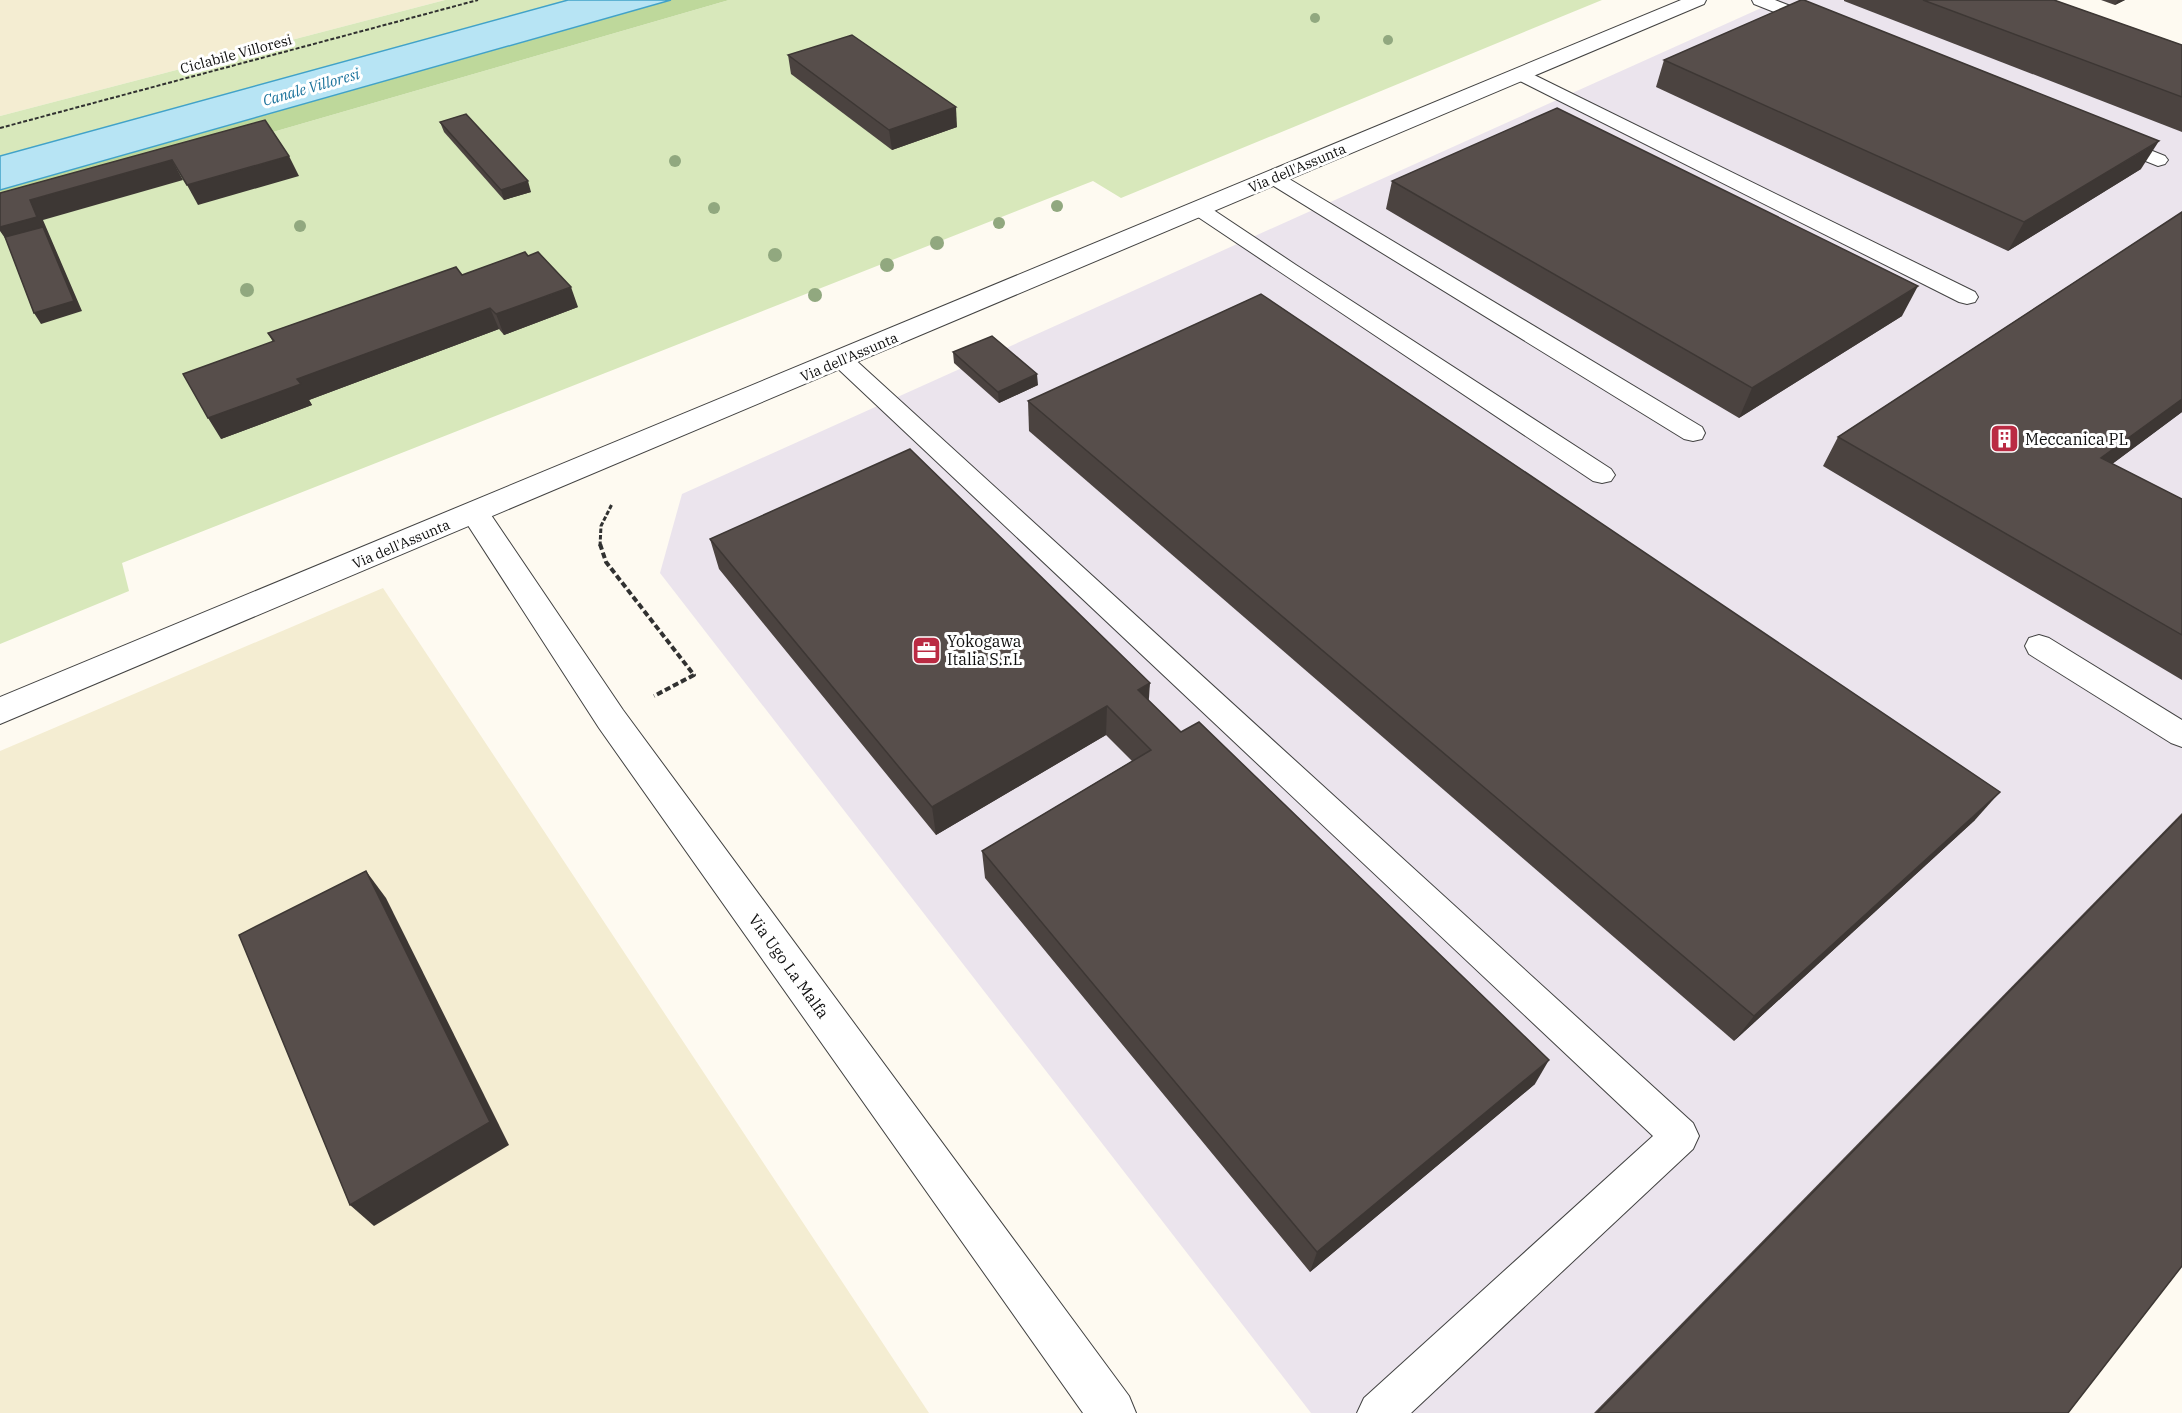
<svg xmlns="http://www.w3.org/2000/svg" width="2182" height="1413" font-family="'IBM Plex Serif',serif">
<rect width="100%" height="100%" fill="#fefaf1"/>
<!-- industrial -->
<polygon fill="#ebe4ed" points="1779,0 2039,0 2182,52 2182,1236 2047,1413 1311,1413 660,573 682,494"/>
<!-- farmland -->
<g fill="#f4edd2">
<polygon points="0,0 445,0 0,116"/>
<polygon points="383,588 929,1413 0,1413 0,751"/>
</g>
<!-- green -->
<g fill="#d8e8bb">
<polygon points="445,0 568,0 0,156 0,116"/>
<polygon points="729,0 1602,0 1121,198 1093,181 122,563 129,591 0,644 0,211"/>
</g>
<!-- forest -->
<polygon fill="#bed89b" points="671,0 729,0 0,211 0,190"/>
<!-- water -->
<polygon fill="#b7e4f4" stroke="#41a2c8" stroke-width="1.5" points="568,0 671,0 0,190 0,156"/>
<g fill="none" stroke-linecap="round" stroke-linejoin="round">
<defs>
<g id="service">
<polygon points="1752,0 1775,0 1824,19 1827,23 1824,27 1812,27 1754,4"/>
<polygon points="1520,68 1975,292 1978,297 1975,302 1967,304 1959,302 1514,78 1511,74 1514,70"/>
<polygon points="2110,134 2165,156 2168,160 2165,164 2158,166 2103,144 2100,140 2103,136"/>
<polygon points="1274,172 1281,174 1702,427 1705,433 1702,439 1693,441 1684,439 1267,182 1264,178 1267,174"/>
<polygon points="1199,203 1206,205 1296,265 1611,469 1615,475 1611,481 1602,483 1593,481 1192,213 1189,209 1192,205"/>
<polygon points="842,353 850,355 1693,1123 1699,1136 1693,1149 1411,1413 1357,1413 1364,1398 1653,1136 834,365 830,360 834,355"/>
<polygon points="2039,635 2049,638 2182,720 2182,747 2171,743 2029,654 2025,646 2029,638"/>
</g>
<polygon id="minor" points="475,503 485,506 623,710 1129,1396 1136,1413 1083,1413 599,728 460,513 465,506"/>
<polygon id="tertiary" points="1681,0 1706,0 1704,4 0,724 0,697"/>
</defs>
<!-- service casing -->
<use href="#service" stroke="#424242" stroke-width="2"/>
<!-- minor casing -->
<use href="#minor" stroke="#424242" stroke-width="2"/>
<!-- tertiary casing -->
<use href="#tertiary" stroke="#424242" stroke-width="2"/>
<!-- path-far2 -->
<polyline stroke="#313131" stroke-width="2" stroke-dasharray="4 2" stroke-linecap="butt" points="0,128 478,0"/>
<!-- path-far1 -->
<polyline stroke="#313131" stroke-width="3" stroke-dasharray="4.5 2" stroke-linecap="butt" points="600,546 601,526 612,504"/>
<!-- path -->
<polyline stroke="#313131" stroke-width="4" stroke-dasharray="6 3" stroke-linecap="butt" points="600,544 606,562 694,675 654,696"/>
<!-- service -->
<use href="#service" fill="#fff" fill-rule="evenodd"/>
<!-- minor -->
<use href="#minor" fill="#fff" fill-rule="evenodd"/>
<!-- tertiary -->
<use href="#tertiary" fill="#fff" fill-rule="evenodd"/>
</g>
<!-- trees -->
<g fill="#91a87f">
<circle cx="1315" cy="18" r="5"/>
<circle cx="1388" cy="40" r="5"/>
<circle cx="675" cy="161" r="6"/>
<circle cx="1057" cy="206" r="6"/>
<circle cx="714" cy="208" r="6"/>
<circle cx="999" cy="223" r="6"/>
<circle cx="300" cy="226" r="6"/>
<circle cx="937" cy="243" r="7"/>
<circle cx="775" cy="255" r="7"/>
<circle cx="887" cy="265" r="7"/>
<circle cx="247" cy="290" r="7"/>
<circle cx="815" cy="295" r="7"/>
</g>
<!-- wall -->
<g fill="#4b4340">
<polygon points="1844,0 2054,0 2182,45 2182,132 1844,1"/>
<polygon points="2101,0 2125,0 2115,5"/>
<polygon points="788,55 957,127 892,150 791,74"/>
<polygon points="1664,60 2141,169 2008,251 1656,87"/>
<polygon points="440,122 531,192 504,200 444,132"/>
<polygon points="1392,181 1902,316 1739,418 1386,209"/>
<polygon points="2182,212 2182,412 2112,464 2182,499 2182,680 1823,466 1838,437"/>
<polygon points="462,275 578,307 504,335 499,329 309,400 312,405 221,439 273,342 268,333"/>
<polygon points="953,352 1038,385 999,403 954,363"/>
<polygon points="1028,401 1975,820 1734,1041 1029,431"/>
<polygon points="710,539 1149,701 1535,1084 1310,1272 985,878 982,851 1132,761 1106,735 936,835 719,569"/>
<polygon points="2182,813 2182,1266 2068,1413 1594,1413"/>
</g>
<!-- shaded-wall -->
<g fill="#3d3734">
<polygon points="2118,0 2125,0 2115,5"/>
<polygon points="956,107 957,127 892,150 889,130"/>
<polygon points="2159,141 2141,169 2008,251 2024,222"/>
<polygon points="289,156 299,176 198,205 187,185"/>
<polygon points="172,160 183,180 43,220 82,311 41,324 34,313 12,248 0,231 0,227 30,200"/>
<polygon points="528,181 531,192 504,200 501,190"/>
<polygon points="1918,286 1902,316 1739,418 1752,388"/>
<polygon points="571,287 578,307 504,335 496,314"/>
<polygon points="490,308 499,329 309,400 312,405 221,439 208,418 297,379"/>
<polygon points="1037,374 1038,385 999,403 998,392"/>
<polygon points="2182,399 2182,412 2080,488 2101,458"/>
<polygon points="1150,683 1148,712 1138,690"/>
<polygon points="1107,706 1106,735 936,835 932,807"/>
<polygon points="2000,792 1975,820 1734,1041 1754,1016"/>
<polygon points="366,871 386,898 509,1145 374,1226 350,1205"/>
<polygon points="1549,1060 1535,1084 1310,1272 1317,1252"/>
</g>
<!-- building -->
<g fill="#574e4b" stroke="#3d3734" stroke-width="1.5">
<polygon points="1801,0 1804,0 2159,141 2024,222 1664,60"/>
<polygon points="1923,0 2054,0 2182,45 2182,97"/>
<polygon points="852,35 956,107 889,130 788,55"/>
<polygon points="1557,108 1918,286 1752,388 1392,181"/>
<polygon points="466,114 528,181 501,190 440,122"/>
<polygon points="265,120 289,156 187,185 172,160 30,200 37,217 0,227 0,193"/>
<polygon points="2182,212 2182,399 2101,458 2182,499 2182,635 1838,437"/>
<polygon points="43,227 74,301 34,313 5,237"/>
<polygon points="525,252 528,256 538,252 571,287 496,314 490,308 297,379 301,384 208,418 183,374 274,341 268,333 456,267 462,275"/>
<polygon points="1261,294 2000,792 1754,1016 1028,401"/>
<polygon points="992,336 1037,374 998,392 953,352"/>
<polygon points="910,449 1150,683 1138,690 1181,732 1199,722 1549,1060 1317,1252 982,851 1151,750 1107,706 932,807 710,539"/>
<polygon points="2182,815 2182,1266 2068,1413 1597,1413"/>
<polygon points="366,871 490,1122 350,1205 239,935"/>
</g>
<!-- icons -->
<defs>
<symbol id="building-square" viewBox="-11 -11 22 22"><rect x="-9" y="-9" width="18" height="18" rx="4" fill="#ba2b43" stroke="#fff"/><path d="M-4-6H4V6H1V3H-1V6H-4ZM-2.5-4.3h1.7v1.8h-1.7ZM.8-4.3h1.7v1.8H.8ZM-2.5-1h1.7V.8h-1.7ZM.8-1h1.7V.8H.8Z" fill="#fff"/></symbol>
<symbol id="office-square" viewBox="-11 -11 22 22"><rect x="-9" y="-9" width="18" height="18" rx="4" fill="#ba2b43" stroke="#fff"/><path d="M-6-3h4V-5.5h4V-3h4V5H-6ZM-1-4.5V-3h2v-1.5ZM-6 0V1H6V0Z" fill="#fff"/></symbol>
</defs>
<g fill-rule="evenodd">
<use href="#building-square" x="1988" y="422" width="33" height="33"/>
<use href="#office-square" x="910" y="634" width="33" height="33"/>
</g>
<g text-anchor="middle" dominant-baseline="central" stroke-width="6" stroke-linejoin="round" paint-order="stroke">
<!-- far-street labels -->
<g font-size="14" fill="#0f0f0f" stroke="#fff">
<text transform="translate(236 54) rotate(-15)">Ciclabile Villoresi</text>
<text transform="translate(1297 168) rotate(-23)">Via dell'Assunta</text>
<text transform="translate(849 357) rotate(-23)">Via dell'Assunta</text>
<text transform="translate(401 544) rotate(-23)">Via dell'Assunta</text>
</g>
<!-- far-water labels -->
<g font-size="15" font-style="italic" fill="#1c739c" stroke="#fff">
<text transform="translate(311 87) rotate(-16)">Canale Villoresi</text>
</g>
<!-- poi labels -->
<g font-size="16" fill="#0f0f0f" stroke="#fff" text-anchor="start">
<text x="2025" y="439">Meccanica PL</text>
<text x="947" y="641">Yokogawa<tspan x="947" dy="18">Italia S.r.L</tspan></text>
</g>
<!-- street labels -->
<g font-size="16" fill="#0f0f0f" stroke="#fff">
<text transform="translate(789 966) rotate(54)">Via Ugo La Malfa</text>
</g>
</g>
</svg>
